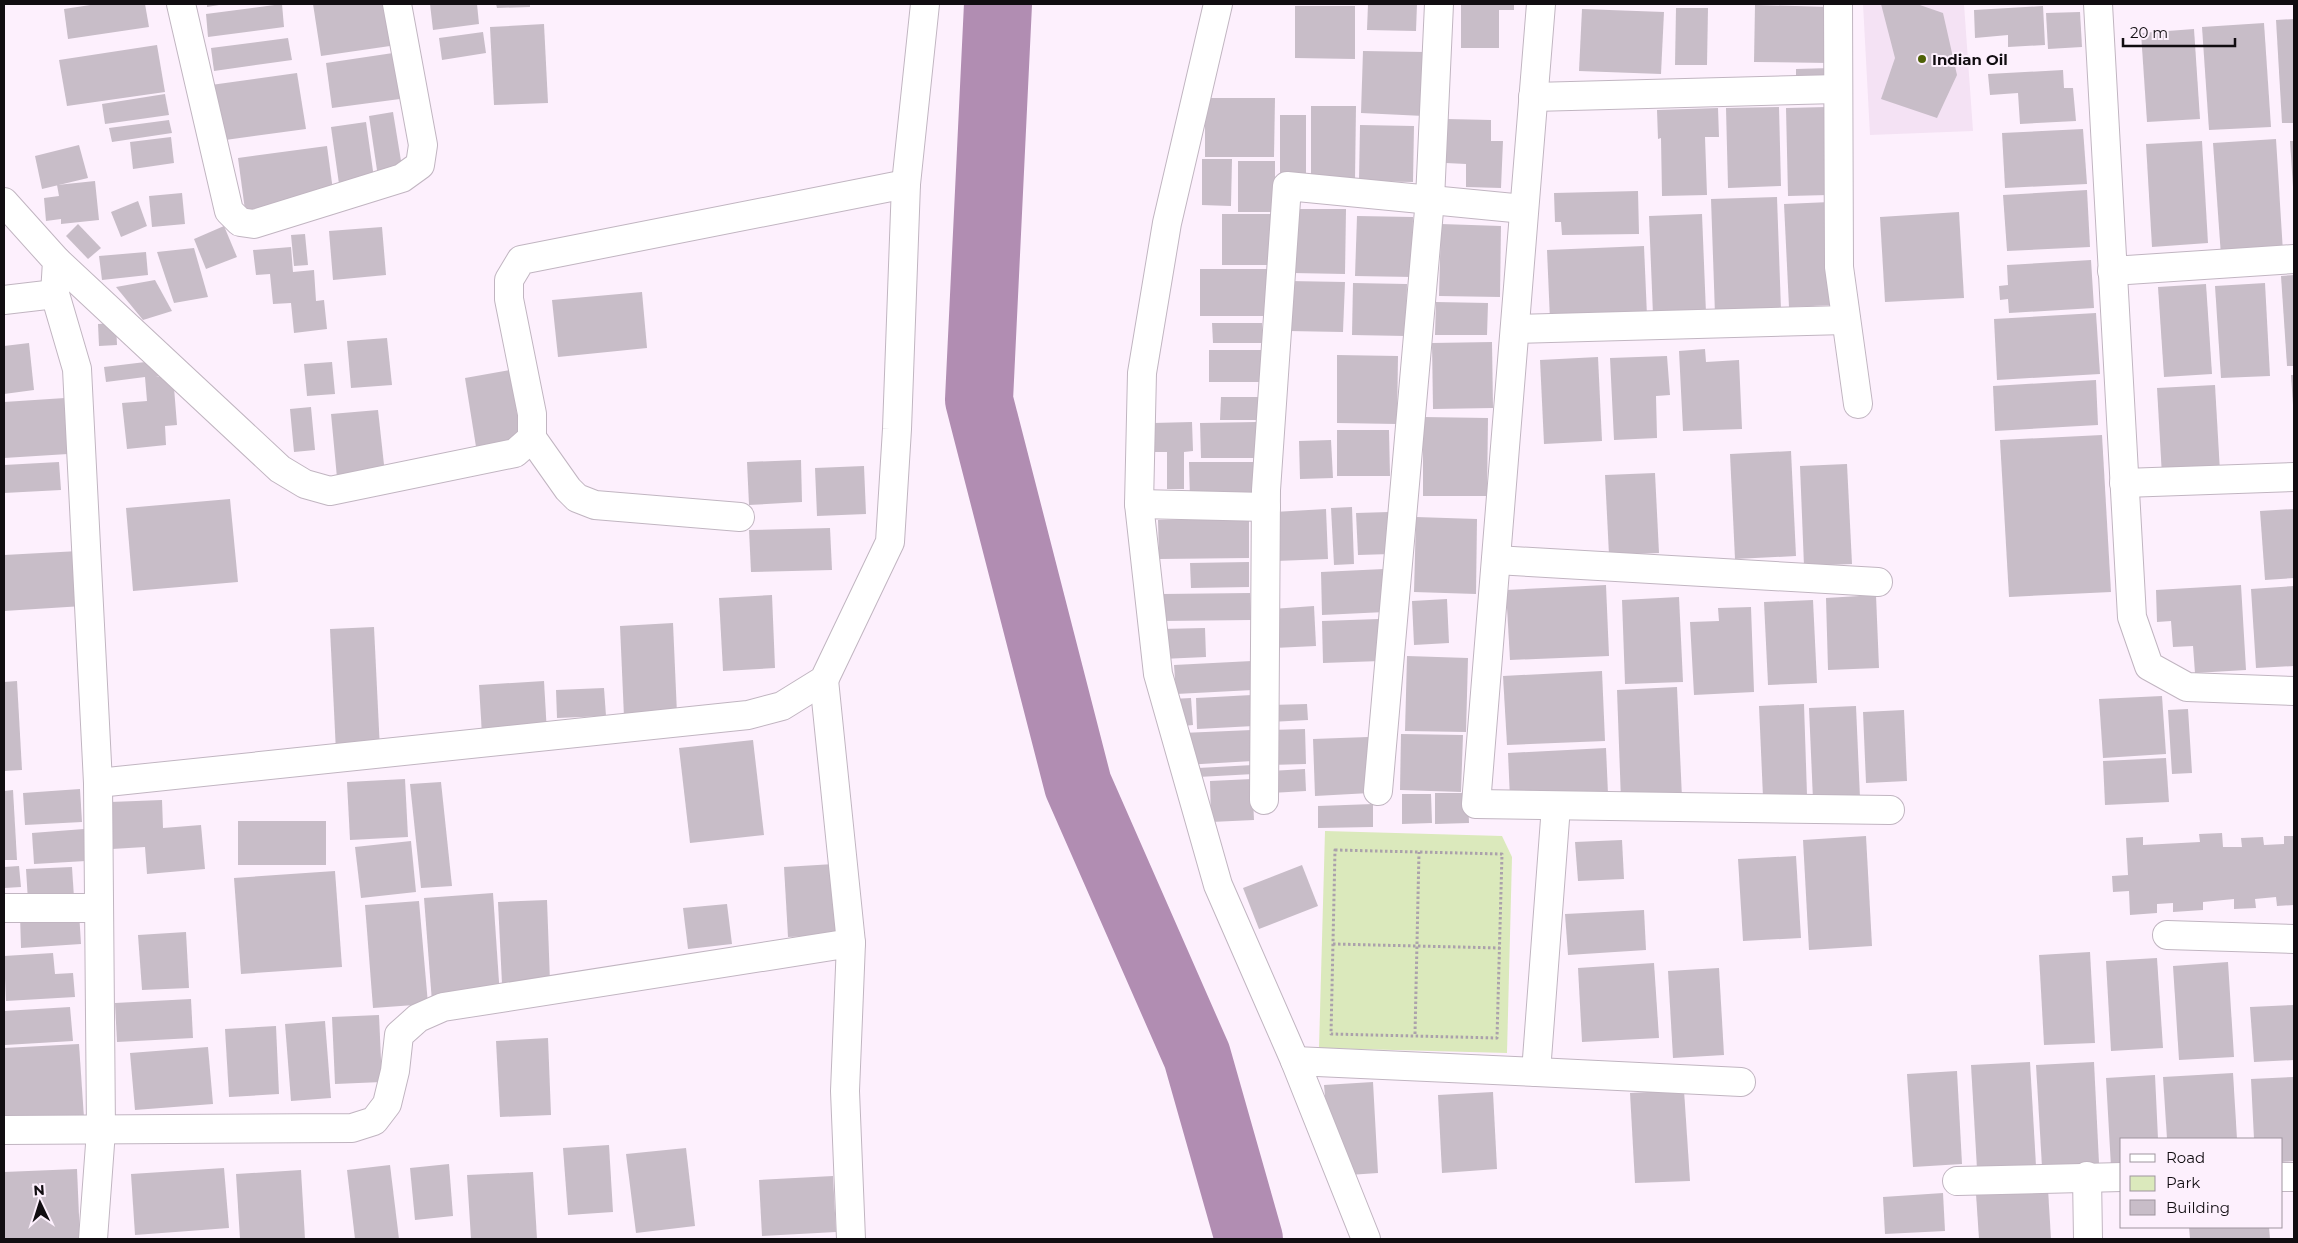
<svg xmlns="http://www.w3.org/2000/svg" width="2298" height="1243" font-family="Montserrat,sans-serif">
<rect width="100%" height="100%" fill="#fdf0fd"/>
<!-- built -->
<polygon fill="#f4e2f4" points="1863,4 1964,4 1973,131 1870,135"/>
<!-- green -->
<polygon fill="#dbe9bc" points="1325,831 1502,836 1512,857 1507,1053 1319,1048"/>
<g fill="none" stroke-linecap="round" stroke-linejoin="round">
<!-- river -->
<polyline stroke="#b18db2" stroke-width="68" points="998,4 979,400 1078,785 1197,1056 1249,1239"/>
</g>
<!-- building -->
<g fill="#c8bdc8">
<polygon points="97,4 145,4 149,27 68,39 64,9"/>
<polygon points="207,4 219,4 219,5 207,7"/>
<polygon points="282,4 284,27 208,37 206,14"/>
<polygon points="313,4 390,4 397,45 321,56"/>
<polygon points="430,4 477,4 479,24 433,30"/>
<polygon points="496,4 530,4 530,7 497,8"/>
<polygon points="1368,4 1417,4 1416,31 1367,30"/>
<polygon points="1461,4 1514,4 1514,10 1499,10 1499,48 1461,48"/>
<polygon points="1881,4 1917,4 1943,13 1957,75 1937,118 1881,99 1895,58"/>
<polygon points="1755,5 1830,7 1829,63 1754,62"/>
<polygon points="1295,6 1355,6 1355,59 1295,58"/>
<polygon points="2043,6 2045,45 2008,47 2008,35 1975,38 1974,10"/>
<polygon points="1676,8 1708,8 1707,65 1675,65"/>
<polygon points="1582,9 1664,12 1661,74 1579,71"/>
<polygon points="2080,12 2082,47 2048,49 2046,13"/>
<polygon points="2294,19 2294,123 2282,123 2276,20"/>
<polygon points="2264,23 2271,127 2209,130 2202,27"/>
<polygon points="544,24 548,103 494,105 490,27"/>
<polygon points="2194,29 2200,119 2147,122 2141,33"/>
<polygon points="483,32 486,53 442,60 439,38"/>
<polygon points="288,38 292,60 214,71 211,48"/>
<polygon points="157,45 165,92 67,106 59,60"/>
<polygon points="1363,51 1426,52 1424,116 1361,113"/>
<polygon points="393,53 400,99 332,108 326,63"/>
<polygon points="1831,68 1832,86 1796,87 1796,69"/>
<polygon points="2063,70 2064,88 2073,88 2076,121 2020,124 2018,93 1990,95 1988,74"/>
<polygon points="297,73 306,129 218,141 211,85"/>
<polygon points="165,94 169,115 105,124 102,104"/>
<polygon points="1205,98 1275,98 1274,157 1205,157"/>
<polygon points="1311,106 1356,106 1355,180 1311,180"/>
<polygon points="1779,107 1781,186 1728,188 1726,108"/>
<polygon points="1827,107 1829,195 1788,196 1786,108"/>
<polygon points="1718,108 1719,137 1705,137 1707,195 1662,196 1661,138 1658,139 1657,110"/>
<polygon points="393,112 403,173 378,177 369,116"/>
<rect x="1280" y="115" width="26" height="63"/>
<polygon points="1447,119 1491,120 1491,141 1503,141 1501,188 1466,187 1466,164 1446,163"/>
<polygon points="169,120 172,133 112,142 109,128"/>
<polygon points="366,122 374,178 339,184 331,127"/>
<polygon points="1360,125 1414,126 1413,182 1359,181"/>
<polygon points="2083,129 2087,184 2005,188 2002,133"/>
<polygon points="171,137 174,163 133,169 130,142"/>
<polygon points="2276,139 2283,252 2221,256 2213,143"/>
<polygon points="2202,141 2208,243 2152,247 2146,144"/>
<polygon points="2290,141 2294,141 2294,187 2293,187"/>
<polygon points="79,145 88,178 42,189 35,156"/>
<polygon points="327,146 334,198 245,210 238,158"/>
<polygon points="1202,159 1232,159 1231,206 1202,205"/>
<rect x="1238" y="161" width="37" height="51"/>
<polygon points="95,181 99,220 61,224 61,219 46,221 44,198 59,196 57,185"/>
<polygon points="2087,190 2090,247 2007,251 2003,195"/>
<polygon points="1638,191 1639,234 1562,235 1561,222 1555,222 1554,193"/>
<polygon points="182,193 185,224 152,227 149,196"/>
<polygon points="1777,197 1781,310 1715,314 1711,199"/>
<polygon points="138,201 147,226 121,237 111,212"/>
<polygon points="1830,202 1834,305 1789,307 1784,204"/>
<polygon points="1294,209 1346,209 1345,274 1293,273"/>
<polygon points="1959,212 1964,298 1885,302 1880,217"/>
<rect x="1222" y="214" width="53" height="51"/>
<polygon points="1702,214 1706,313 1653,315 1649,216"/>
<polygon points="1357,216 1413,217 1412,277 1355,276"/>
<polygon points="78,224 101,248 88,259 66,236"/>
<polygon points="1441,224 1501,226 1500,297 1439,296"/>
<polygon points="224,226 237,257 206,269 194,239"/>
<polygon points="382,227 386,275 333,280 329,231"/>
<polygon points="305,234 308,265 294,266 291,235"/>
<polygon points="1644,246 1647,316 1550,320 1547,250"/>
<polygon points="291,247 293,272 314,270 316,301 324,300 327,329 294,333 291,303 273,304 270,274 256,275 253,250"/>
<polygon points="194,248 208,297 174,303 157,252"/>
<polygon points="146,252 148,275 102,280 99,256"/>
<polygon points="2091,260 2094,308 2009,313 2008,299 2000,300 1999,286 2008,285 2007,265"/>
<polygon points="1200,269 1269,269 1270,316 1200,316"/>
<polygon points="2294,275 2294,366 2287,366 2281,276"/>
<polygon points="155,280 172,311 143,320 116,287"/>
<polygon points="1289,281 1345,282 1343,332 1288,331"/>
<polygon points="1353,283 1407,284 1406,336 1352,335"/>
<polygon points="2265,283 2270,376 2221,378 2215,286"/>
<polygon points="2206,284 2212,374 2164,377 2158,287"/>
<polygon points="642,292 647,348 558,357 552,300"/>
<polygon points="1436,302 1488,303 1487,335 1435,335"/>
<polygon points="2096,313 2100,374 1997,380 1994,319"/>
<polygon points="116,323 117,345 99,346 98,324"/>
<polygon points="1212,323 1262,323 1262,343 1213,343"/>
<polygon points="387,338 392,385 351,388 347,341"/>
<polygon points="1492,342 1493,408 1433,409 1432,343"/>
<polygon points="29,343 34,390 4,394 4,346"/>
<polygon points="1705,349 1706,362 1739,360 1742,429 1683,431 1679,351"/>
<polygon points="1209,350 1267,350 1266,382 1209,382"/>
<polygon points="1337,355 1398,356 1397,424 1337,423"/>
<polygon points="1667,356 1670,395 1656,396 1657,438 1614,440 1610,358"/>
<polygon points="1598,357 1602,441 1544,444 1540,360"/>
<polygon points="162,360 163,375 156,377 173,375 177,425 165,426 166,445 127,449 122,403 147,401 145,377 106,382 104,367"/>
<polygon points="332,362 335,394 307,396 304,364"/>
<polygon points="510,370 522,445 477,453 465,378"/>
<polygon points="2291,375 2294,375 2294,405 2293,405"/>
<polygon points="2096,380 2098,425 1995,431 1993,386"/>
<polygon points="2215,385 2220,472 2162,476 2157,388"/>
<polygon points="1221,397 1259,397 1259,420 1220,420"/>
<polygon points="65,398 68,454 4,458 4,402"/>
<polygon points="311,407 315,450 294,452 290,409"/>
<polygon points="378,410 385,474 337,478 331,414"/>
<polygon points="1423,417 1488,418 1487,496 1423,496"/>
<polygon points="1192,422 1193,451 1184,452 1184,489 1167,489 1167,452 1154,452 1153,423"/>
<polygon points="1257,422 1257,458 1201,458 1200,423"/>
<polygon points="1337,430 1389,430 1390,476 1337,476"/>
<polygon points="2102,435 2111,592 2009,597 2000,440"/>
<polygon points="1331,440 1333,478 1300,479 1299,441"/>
<polygon points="1791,451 1796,556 1735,559 1730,454"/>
<polygon points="801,460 802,502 749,505 747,462"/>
<polygon points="59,462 61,490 4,493 4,465"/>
<polygon points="1189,462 1259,462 1260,497 1190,498"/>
<polygon points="1847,464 1852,564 1804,566 1800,466"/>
<polygon points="864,466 866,514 817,516 815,468"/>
<polygon points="1655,473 1659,553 1609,555 1605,475"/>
<polygon points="230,499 238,582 133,591 126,508"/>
<polygon points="1352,507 1354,564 1334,565 1331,508"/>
<polygon points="1326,509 1328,559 1276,561 1274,512"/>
<polygon points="2294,509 2294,578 2265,580 2260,511"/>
<polygon points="1389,512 1391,554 1358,555 1356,513"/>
<polygon points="1416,517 1477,519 1476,594 1414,592"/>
<polygon points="1249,518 1249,558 1159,559 1158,520"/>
<polygon points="830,528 832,570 751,572 749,530"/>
<polygon points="79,551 83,606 4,611 4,555"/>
<polygon points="1249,562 1249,587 1191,588 1190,563"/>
<polygon points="1384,569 1385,612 1322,615 1321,572"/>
<polygon points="1606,585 1609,656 1510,660 1506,590"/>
<polygon points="2241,585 2246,670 2195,673 2193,646 2173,647 2171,621 2157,622 2156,590"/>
<polygon points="2294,586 2294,666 2256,668 2251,589"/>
<polygon points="1250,593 1251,620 1162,621 1162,594"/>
<polygon points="772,595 775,668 723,671 719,598"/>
<polygon points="1876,595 1879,668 1828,670 1826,598"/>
<polygon points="1679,597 1683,682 1625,684 1622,600"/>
<polygon points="1447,599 1449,643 1414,645 1412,601"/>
<polygon points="1813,600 1817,683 1768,685 1764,602"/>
<polygon points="1314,606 1316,646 1274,648 1272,609"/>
<polygon points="1751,607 1754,692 1694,695 1690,622 1719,621 1718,608"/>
<polygon points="1379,619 1381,661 1323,663 1322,621"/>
<polygon points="673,623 677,714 624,717 620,626"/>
<polygon points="374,627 380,750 336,752 330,629"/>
<polygon points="1205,628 1206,657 1162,659 1160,629"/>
<polygon points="1407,656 1468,658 1466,732 1405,731"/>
<polygon points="1252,661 1253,690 1176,694 1174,665"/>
<polygon points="1602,671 1605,741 1507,745 1503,676"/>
<polygon points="17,681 22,770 4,771 4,682"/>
<polygon points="544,681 547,733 482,735 479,685"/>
<polygon points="1677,687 1682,798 1621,801 1617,690"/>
<polygon points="604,688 606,716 557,718 556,690"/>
<polygon points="1252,695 1254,726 1197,729 1196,698"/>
<polygon points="2162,696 2166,754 2103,758 2099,699"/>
<polygon points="1191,698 1193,725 1173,727 1172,699"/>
<polygon points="1307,704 1308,720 1270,722 1270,705"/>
<polygon points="1804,704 1807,795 1763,797 1759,706"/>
<polygon points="1856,706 1860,798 1813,800 1809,708"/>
<polygon points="2188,709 2192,773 2172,774 2168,710"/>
<polygon points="1904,710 1907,781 1866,783 1863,712"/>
<polygon points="1305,729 1306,764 1270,765 1268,730"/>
<polygon points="1252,730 1253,761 1184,765 1182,733"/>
<polygon points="1401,734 1463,735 1461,792 1400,790"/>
<polygon points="1368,737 1370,793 1315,796 1313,739"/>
<polygon points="753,740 764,835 690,843 679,748"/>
<polygon points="1606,748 1608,794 1510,799 1508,753"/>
<polygon points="2166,758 2169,802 2105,805 2103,761"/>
<polygon points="1253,765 1254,774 1198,777 1198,768"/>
<polygon points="1305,769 1306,791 1271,793 1270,771"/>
<polygon points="405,779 408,837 350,840 347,782"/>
<polygon points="1252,779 1254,820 1211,822 1210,781"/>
<polygon points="441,782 452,886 421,888 410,784"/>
<polygon points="80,789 82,822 25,825 23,793"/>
<polygon points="13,790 17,860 4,860 4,791"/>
<polygon points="1435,793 1468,793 1469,823 1435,824"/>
<polygon points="1402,794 1431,794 1432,823 1402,824"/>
<polygon points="162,800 163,828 201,825 205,869 147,874 145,847 112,849 110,802"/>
<polygon points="1373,804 1373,827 1318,828 1318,806"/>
<rect x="238" y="821" width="88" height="44"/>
<polygon points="84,829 86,861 34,864 32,833"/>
<polygon points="2222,833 2223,847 2242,847 2241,838 2263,837 2264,845 2284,844 2284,836 2294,836 2294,905 2277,906 2276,897 2255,899 2256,908 2234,909 2234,899 2203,902 2203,910 2173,912 2173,903 2157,904 2157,913 2130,915 2129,891 2113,892 2112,876 2128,875 2126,838 2143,837 2143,845 2200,842 2199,834"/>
<polygon points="1866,836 1872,946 1809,950 1803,840"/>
<polygon points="1622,840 1624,879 1578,881 1575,842"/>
<polygon points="411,841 416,892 361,898 355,847"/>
<polygon points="1796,856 1801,938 1743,941 1738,859"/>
<polygon points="834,864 837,935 788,937 784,867"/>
<polygon points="1302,865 1318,906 1259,929 1243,888"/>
<polygon points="19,866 21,887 4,888 4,867"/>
<polygon points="72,867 74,898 28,901 26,869"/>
<polygon points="335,871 342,967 241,974 234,878"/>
<polygon points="493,893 500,997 432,1002 424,898"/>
<polygon points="547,900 550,982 502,984 498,902"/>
<polygon points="419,901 428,1004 373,1008 365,905"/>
<polygon points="727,904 732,944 688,949 683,908"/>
<polygon points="1644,910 1646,950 1568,955 1565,914"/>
<polygon points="79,912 81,944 21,948 20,916"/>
<polygon points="186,932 189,988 142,990 138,935"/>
<polygon points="2090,952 2095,1043 2044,1045 2039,955"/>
<polygon points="53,953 55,974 73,973 75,997 6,1001 4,956"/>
<polygon points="2157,958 2163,1048 2111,1051 2106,961"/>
<polygon points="2228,962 2234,1057 2179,1060 2173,966"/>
<polygon points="1654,963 1659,1038 1582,1042 1578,968"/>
<polygon points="1719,968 1724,1055 1673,1058 1668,971"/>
<polygon points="191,999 193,1038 117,1042 115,1003"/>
<polygon points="2294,1005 2294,1060 2254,1062 2250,1007"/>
<polygon points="70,1007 73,1041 5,1045 4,1011"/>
<polygon points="379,1015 382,1082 335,1084 332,1017"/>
<polygon points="325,1021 331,1098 291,1101 285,1024"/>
<polygon points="276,1026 279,1094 229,1097 225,1029"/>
<polygon points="548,1038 551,1115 500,1117 496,1041"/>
<polygon points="79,1044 84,1118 4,1123 4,1048"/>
<polygon points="208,1047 213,1104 135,1110 130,1053"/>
<polygon points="2030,1062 2036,1166 1977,1169 1971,1065"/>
<polygon points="2094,1062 2099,1163 2042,1167 2036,1065"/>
<polygon points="1957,1071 1962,1164 1913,1167 1907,1074"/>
<polygon points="2233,1073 2237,1139 2167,1139 2163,1077"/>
<polygon points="2155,1075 2158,1139 2122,1139 2122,1167 2111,1167 2106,1078"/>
<polygon points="2294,1077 2294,1161 2282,1162 2282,1139 2254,1139 2251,1079"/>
<polygon points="1373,1082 1378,1173 1349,1175 1330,1129 1329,1107 1326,1107 1324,1085"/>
<polygon points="1684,1090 1690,1181 1635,1183 1630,1093"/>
<polygon points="1493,1092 1497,1169 1442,1173 1438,1095"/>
<polygon points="609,1145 613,1212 568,1215 563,1148"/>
<polygon points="686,1148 695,1226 636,1233 626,1154"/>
<polygon points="449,1164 453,1216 415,1220 410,1168"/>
<polygon points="390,1165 399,1239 355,1239 347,1170"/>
<polygon points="224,1168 229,1228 135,1235 131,1174"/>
<polygon points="77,1169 80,1239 4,1239 4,1172"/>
<polygon points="301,1170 305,1239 240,1239 236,1174"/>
<polygon points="533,1172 537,1239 471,1239 467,1175"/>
<polygon points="833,1176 836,1232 762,1236 759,1180"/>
<polygon points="2048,1189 2051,1239 1979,1239 1976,1194"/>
<polygon points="1943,1193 1945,1231 1885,1234 1883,1197"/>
<polygon points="2189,1227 2269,1227 2270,1239 2190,1239"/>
</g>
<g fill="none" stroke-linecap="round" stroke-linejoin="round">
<defs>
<g id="minor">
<polyline points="181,4 229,211 240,222 254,224 402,178 420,165 423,145 397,4"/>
<polyline points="1218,4 1167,223 1142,373 1139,504 1158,674 1218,885 1295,1061 1366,1239"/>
<polyline points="1541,4 1476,804 1890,810"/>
<polyline points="1838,4 1839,267 1858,404"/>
<polyline points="2098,4 2132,617 2149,666 2187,687 2294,691"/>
<polyline points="1533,97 1838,89"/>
<polyline points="4,202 57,261 55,294 77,369 98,783 101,1131 93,1239"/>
<polyline points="57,261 280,469 305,484 330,491 515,453 532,438 532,414 509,299 509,280 521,260 906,184"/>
<polyline points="2112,271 2294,259"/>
<polyline points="4,300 55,294"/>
<polyline points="1515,329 1846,320"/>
<polyline points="532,438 568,489 577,498 595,505 740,517"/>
<polyline points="2124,483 2294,477"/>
<polyline points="1139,504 1266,507"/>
<polyline points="1496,560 1878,582"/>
<polyline points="824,680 851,943"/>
<polyline points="98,783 748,715 782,706 824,680 890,542 897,429 906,184 925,4"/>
<polyline points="1378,791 1430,199 1439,4"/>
<polyline points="1264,800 1266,490 1287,186 1524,209"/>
<polyline points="4,908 99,908"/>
<polyline points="2167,935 2294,939"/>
<polyline points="1295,1061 1536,1072 1556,806"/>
<polyline points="1536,1072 1741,1082"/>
<polyline points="4,1130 352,1128 374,1121 387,1104 395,1071 399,1035 418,1018 443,1007 851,943 845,1091 851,1239"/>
<polyline points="2087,1176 2088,1239"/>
<polyline points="2282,1177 2294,1177"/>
<polyline points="1957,1181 2122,1177"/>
</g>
</defs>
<!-- minor casing -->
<use href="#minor" stroke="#c1b5c1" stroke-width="30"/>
<!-- path -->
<g stroke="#aba1ab" stroke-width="3" stroke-dasharray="2.5 2.5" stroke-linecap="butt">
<polygon points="1335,850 1502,854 1497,1038 1331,1034"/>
<polyline points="1333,944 1500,948"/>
<polyline points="1415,1034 1419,852"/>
</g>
<!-- minor -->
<use href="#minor" stroke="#fff" stroke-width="28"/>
</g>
<!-- markers -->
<circle fill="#4e6107" stroke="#fdf0fd" stroke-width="2" cx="1922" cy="59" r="5"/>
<g text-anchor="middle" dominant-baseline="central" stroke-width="4" stroke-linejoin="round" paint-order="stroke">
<!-- poi labels -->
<g font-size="15" font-weight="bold" fill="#110d11" stroke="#fdf0fd" text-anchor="start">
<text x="1932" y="59">Indian Oil</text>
</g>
</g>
<!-- border -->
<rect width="2298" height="1243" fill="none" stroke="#110d11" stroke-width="10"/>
<!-- legend -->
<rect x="2120" y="1138" width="162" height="90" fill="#fdf0fd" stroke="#9f959f"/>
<rect x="2130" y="1154" width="25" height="8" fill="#ffffff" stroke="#9f959f"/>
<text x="2166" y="1163" font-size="15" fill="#110d11">Road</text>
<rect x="2130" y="1176" width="25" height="15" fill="#dbe9bc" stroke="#9f959f"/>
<text x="2166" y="1188" font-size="15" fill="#110d11">Park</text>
<rect x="2130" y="1200" width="25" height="15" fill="#c8bdc8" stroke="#9f959f"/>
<text x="2166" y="1213" font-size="15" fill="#110d11">Building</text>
<!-- north arrow -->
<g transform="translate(40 1203) rotate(356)" stroke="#fdf0fd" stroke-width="4" paint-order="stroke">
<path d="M0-4L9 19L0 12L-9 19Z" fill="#110d11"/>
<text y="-8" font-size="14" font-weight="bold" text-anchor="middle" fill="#110d11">N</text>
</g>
<!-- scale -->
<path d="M2123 38v8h112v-8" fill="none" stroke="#110d11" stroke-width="2.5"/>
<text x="2130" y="38" font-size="15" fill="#110d11" stroke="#fdf0fd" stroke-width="4" paint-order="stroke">20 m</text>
</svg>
